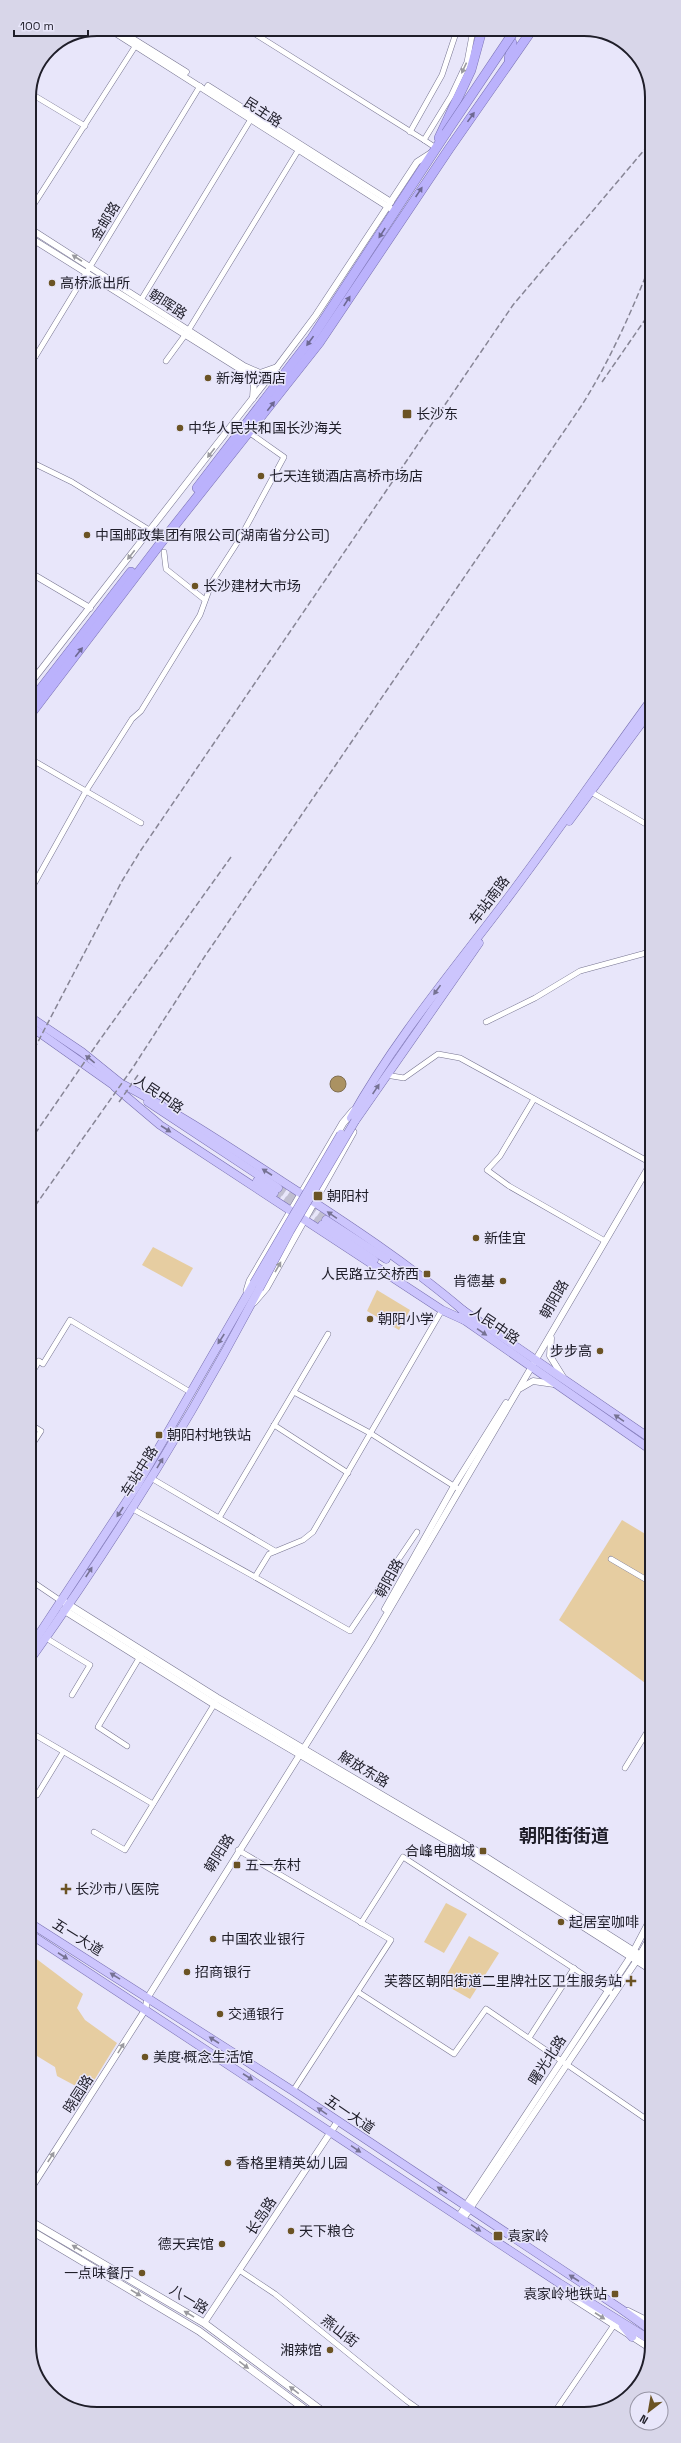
<svg xmlns="http://www.w3.org/2000/svg" width="681" height="2443" font-family="'Space Grotesk','Noto Sans SC',sans-serif">
<rect width="100%" height="100%" fill="#e8e6fa"/>
<!-- green -->
<g fill="#e6cda1">
<polygon points="153,1247 193,1268 182,1287 142,1265"/>
<polygon points="377,1290 410,1310 399,1330 367,1311"/>
<polygon points="622,1520 652,1538 652,1688 559,1620"/>
<polygon points="446,1903 467,1914 444,1953 424,1942"/>
<polygon points="469,1936 499,1953 470,1999 442,1983"/>
<polygon points="30,1954 83,1994 77,2008 85,2020 117,2043 87,2092 57,2076 55,2067 37,2056 30,2056"/>
</g>
<!-- water -->
<circle fill="#ab9262" stroke="#816f51" cx="338" cy="1084" r="8"/>
<g fill="none" stroke-linecap="round" stroke-linejoin="round">
<!-- primary-tunnel -->
<g stroke="#c0bed0" stroke-width="8" stroke-dasharray="8 4" stroke-linecap="butt">
<polyline points="278,1188 326,1220"/>
<polyline points="274,1193 322,1225"/>
</g>
<defs>
<g id="minor">
<polyline points="252,32 424,140"/>
<polyline points="30,93 85,126"/>
<polyline points="410,132 442,75 457,30"/>
<polyline points="436,148 424,140 451,96 467,62 473,30"/>
<polyline points="29,212 136,45"/>
<polyline points="141,300 251,119"/>
<polyline points="29,354 35,357"/>
<polyline points="166,361 188,331 299,149"/>
<polyline points="29,367 200,86"/>
<polyline points="29,461 72,482 151,531"/>
<polyline points="164,552 166,569 205,600"/>
<polyline points="29,758 141,823"/>
<polyline points="591,792 651,827"/>
<polyline points="29,893 86,791 132,719 141,711 200,615 212,582 239,540 284,457 250,433"/>
<polyline points="651,940 646,953 651,976"/>
<polyline points="486,1022 535,998 580,971 646,953"/>
<polyline points="386,1075 404,1078 438,1054 460,1058 651,1163"/>
<polyline points="534,1099 500,1156 487,1170 509,1186 605,1241"/>
<polyline points="30,1376 39,1361 43,1364 70,1320 190,1392"/>
<polyline points="294,1392 370,1433 457,1488"/>
<polyline points="30,1424 41,1431 30,1448"/>
<polyline points="274,1425 348,1473"/>
<polyline points="151,1478 275,1551"/>
<polyline points="131,1508 255,1577"/>
<polyline points="219,1518 328,1334"/>
<polyline points="417,1532 350,1631 255,1577 269,1554 303,1540 313,1532 442,1310"/>
<polyline points="611,1559 652,1583"/>
<polyline points="30,1580 61,1601"/>
<polyline points="46,1638 90,1665 72,1695"/>
<polyline points="30,1732 153,1804"/>
<polyline points="127,1746 98,1727 141,1655"/>
<polyline points="625,1768 652,1724"/>
<polyline points="30,1791 37,1795 62,1754"/>
<polyline points="94,1832 125,1850 215,1703"/>
<polyline points="238,1850 391,1940 293,2091"/>
<polyline points="361,1923 403,1857 613,1994"/>
<polyline points="358,1992 454,2054 486,2009 652,2123"/>
<polyline points="529,2038 574,1968"/>
<polyline points="239,2270 275,2294 407,2401 424,2413"/>
<polyline points="554,2413 614,2325"/>
</g>
<g id="tertiary">
<polyline points="117,34 390,208"/>
<polyline points="125,34 186,72"/>
<polyline points="208,86 391,202"/>
<polyline points="29,228 244,366 260,373 277,367"/>
<polyline points="29,237 243,371 254,382 253,398"/>
<polyline points="29,572 90,608"/>
<polyline points="29,685 277,367 316,315 417,162 431,153"/>
<polyline points="551,1338 550,1356 563,1377"/>
<polyline points="521,1388 533,1381 554,1384"/>
<polyline points="385,1609 454,1486 506,1403"/>
<polyline points="30,2190 145,2010 148,1997 371,1641 651,1163"/>
<polyline points="459,2216 631,1956 652,1916"/>
<polyline points="463,2219 637,1960 652,1934"/>
<polyline points="563,2288 572,2298 651,2349"/>
<polyline points="628,2311 652,2323"/>
<polyline points="204,2323 338,2121"/>
</g>
<g id="secondary">
<polyline points="247,1291 250,1281 343,1123 353,1111"/>
<polyline points="254,1302 266,1288 353,1132"/>
<polyline points="64,1602 217,1698 471,1848 652,1963"/>
<polyline points="64,1610 214,1704 468,1853 652,1970"/>
<polyline points="30,2221 204,2323 325,2413"/>
<polyline points="30,2230 199,2331 310,2413"/>
</g>
<g id="primary">
<polyline points="569,821 651,710"/>
<polyline points="30,1017 82,1052 124,1086"/>
<polyline points="30,1026 119,1089"/>
<path d="M 120,1083 C 177,1112 229,1147 283,1182 C 345,1222 409,1264 465,1312"/>
<polyline points="115,1087 160,1125 442,1310 464,1320"/>
<polyline points="148,1102 278,1188"/>
<path d="M 351,1118 C 394,1041 451,973 504,903 C 554,837 602,767 651,700"/>
<polyline points="355,1121 479,943"/>
<polyline points="257,1181 274,1193"/>
<polyline points="326,1220 386,1259"/>
<polyline points="322,1225 374,1260"/>
<polyline points="461,1309 651,1439"/>
<polyline points="460,1317 651,1450"/>
<polyline points="30,1648 138,1484 254,1283"/>
<path d="M 30,1660 C 114,1542 192,1417 259,1289"/>
<polyline points="30,1923 293,2091 621,2309 652,2331"/>
<polyline points="30,1934 559,2283 652,2341"/>
<polyline points="623,2326 632,2337"/>
</g>
<g id="trunk">
<polyline points="506,30 512,43 509,59"/>
<polyline points="439,138 471,70 482,30"/>
<polyline points="197,488 312,338 446,133"/>
<polyline points="29,704 131,572"/>
<polyline points="29,716 160,544 319,343 449,149 532,30"/>
</g>
</defs>
<!-- minor casing -->
<use href="#minor" stroke="#767490" stroke-width="6"/>
<!-- tertiary casing -->
<use href="#tertiary" stroke="#767490" stroke-width="7"/>
<!-- secondary casing -->
<use href="#secondary" stroke="#767490" stroke-width="8"/>
<!-- primary casing -->
<use href="#primary" stroke="#7971b2" stroke-width="9"/>
<!-- trunk casing -->
<use href="#trunk" stroke="#7971b2" stroke-width="10"/>
<!-- minor -->
<use href="#minor" stroke="#fff" stroke-width="5"/>
<!-- tertiary -->
<use href="#tertiary" stroke="#fff" stroke-width="6"/>
<!-- secondary -->
<use href="#secondary" stroke="#fff" stroke-width="7"/>
<!-- primary -->
<use href="#primary" stroke="#ccc5fd" stroke-width="8"/>
<!-- trunk -->
<use href="#trunk" stroke="#bbb2fc" stroke-width="9"/>
<!-- rail -->
<g stroke="#878595" stroke-width="1.5" stroke-dasharray="6 3" stroke-linecap="butt">
<polyline points="602,382 651,311"/>
<polyline points="30,1057 122,881 141,850 513,305 651,142"/>
<polyline points="119,1102 138,1075"/>
<polyline points="30,1141 99,1041 231,857"/>
<path d="M 30,1213 L 132,1069 L 205,956 L 582,405 C 610,360 631,313 651,263"/>
</g>
<defs>
<g id="primary-bridge">
<polyline points="254,1283 341,1134"/>
<polyline points="259,1289 290,1231 355,1121"/>
</g>
<polyline id="trunk-bridge" points="446,133 515,30"/>
</defs>
<!-- primary-bridge casing -->
<use href="#primary-bridge" stroke="#7971b2" stroke-width="9" stroke-linecap="butt"/>
<!-- trunk-bridge casing -->
<use href="#trunk-bridge" stroke="#7971b2" stroke-width="10" stroke-linecap="butt"/>
<!-- primary-bridge -->
<use href="#primary-bridge" stroke="#ccc5fd" stroke-width="8"/>
<!-- trunk-bridge -->
<use href="#trunk-bridge" stroke="#bbb2fc" stroke-width="9"/>
</g>
<!-- one-way arrows -->
<defs><path id="oneway-solid" d="M-6-.8H1V-3.2L6.5 0L1 3.2V.8H-6Z"/></defs>
<g fill="#9a9a9f">
<use href="#oneway-solid" transform="translate(464 68) rotate(115)"/>
<use href="#oneway-solid" transform="translate(77 258) rotate(-147)"/>
<use href="#oneway-solid" transform="translate(211 453) rotate(128)"/>
<use href="#oneway-solid" transform="translate(131 555) rotate(128)"/>
<use href="#oneway-solid" transform="translate(278 1267) rotate(-60)"/>
<use href="#oneway-solid" transform="translate(121 2048) rotate(-58)"/>
<use href="#oneway-solid" transform="translate(51 2157) rotate(-57)"/>
<use href="#oneway-solid" transform="translate(77 2248) rotate(-149)"/>
<use href="#oneway-solid" transform="translate(136 2293) rotate(31)"/>
<use href="#oneway-solid" transform="translate(189 2314) rotate(-149)"/>
<use href="#oneway-solid" transform="translate(600 2316) rotate(33)"/>
<use href="#oneway-solid" transform="translate(244 2365) rotate(37)"/>
<use href="#oneway-solid" transform="translate(294 2390) rotate(-143)"/>
</g>
<g fill="#6d6892">
<use href="#oneway-solid" transform="translate(471 117) rotate(-54)"/>
<use href="#oneway-solid" transform="translate(419 192) rotate(-56)"/>
<use href="#oneway-solid" transform="translate(382 233) rotate(123)"/>
<use href="#oneway-solid" transform="translate(347 301) rotate(-57)"/>
<use href="#oneway-solid" transform="translate(310 341) rotate(126)"/>
<use href="#oneway-solid" transform="translate(271 406) rotate(-52)"/>
<use href="#oneway-solid" transform="translate(79 652) rotate(-52)"/>
</g>
<g fill="#767293">
<use href="#oneway-solid" transform="translate(437 990) rotate(126)"/>
<use href="#oneway-solid" transform="translate(90 1059) rotate(-141)"/>
<use href="#oneway-solid" transform="translate(376 1089) rotate(-56)"/>
<use href="#oneway-solid" transform="translate(166 1129) rotate(33)"/>
<use href="#oneway-solid" transform="translate(267 1172) rotate(-147)"/>
<use href="#oneway-solid" transform="translate(332 1215) rotate(-145)"/>
<use href="#oneway-solid" transform="translate(482 1332) rotate(34)"/>
<use href="#oneway-solid" transform="translate(221 1339) rotate(123)"/>
<use href="#oneway-solid" transform="translate(619 1418) rotate(-146)"/>
<use href="#oneway-solid" transform="translate(160 1463) rotate(-59)"/>
<use href="#oneway-solid" transform="translate(120 1512) rotate(123)"/>
<use href="#oneway-solid" transform="translate(89 1572) rotate(-57)"/>
<use href="#oneway-solid" transform="translate(63 1956) rotate(33)"/>
<use href="#oneway-solid" transform="translate(115 1976) rotate(-148)"/>
<use href="#oneway-solid" transform="translate(214 2040) rotate(-147)"/>
<use href="#oneway-solid" transform="translate(248 2077) rotate(33)"/>
<use href="#oneway-solid" transform="translate(322 2111) rotate(-146)"/>
<use href="#oneway-solid" transform="translate(356 2149) rotate(34)"/>
<use href="#oneway-solid" transform="translate(442 2190) rotate(-147)"/>
<use href="#oneway-solid" transform="translate(476 2228) rotate(34)"/>
<use href="#oneway-solid" transform="translate(574 2278) rotate(-147)"/>
</g>
<!-- markers -->
<g fill="#6b5324" stroke="#e8e6fa" stroke-width="1.5">
<circle cx="52" cy="283" r="4"/>
<circle cx="208" cy="378" r="4"/>
<rect x="402" y="409" width="10" height="10" rx="2"/>
<circle cx="180" cy="428" r="4"/>
<circle cx="261" cy="476" r="4"/>
<circle cx="87" cy="535" r="4"/>
<circle cx="195" cy="586" r="4"/>
<rect x="313" y="1191" width="10" height="10" rx="2"/>
<circle cx="476" cy="1238" r="4"/>
<rect x="423" y="1270" width="8" height="8" rx="2"/>
<circle cx="503" cy="1281" r="4"/>
<circle cx="370" cy="1319" r="4"/>
<circle cx="600" cy="1351" r="4"/>
<rect x="155" y="1431" width="8" height="8" rx="2"/>
<rect x="479" y="1847" width="8" height="8" rx="2"/>
<rect x="233" y="1861" width="8" height="8" rx="2"/>
<path d="M64 1883h4v4h4v4h-4v4h-4v-4h-4v-4h4z"/>
<circle cx="561" cy="1922" r="4"/>
<circle cx="213" cy="1939" r="4"/>
<circle cx="187" cy="1972" r="4"/>
<path d="M629 1975h4v4h4v4h-4v4h-4v-4h-4v-4h4z"/>
<circle cx="220" cy="2014" r="4"/>
<circle cx="145" cy="2057" r="4"/>
<circle cx="228" cy="2163" r="4"/>
<circle cx="291" cy="2231" r="4"/>
<rect x="493" y="2231" width="10" height="10" rx="2"/>
<circle cx="222" cy="2244" r="4"/>
<circle cx="142" cy="2273" r="4"/>
<rect x="611" y="2290" width="8" height="8" rx="2"/>
<circle cx="330" cy="2350" r="4"/>
</g>
<g text-anchor="middle" dominant-baseline="central" stroke-width="3" stroke-linejoin="round" paint-order="stroke">
<!-- street labels -->
<g font-size="14" fill="#1f1e29" stroke="#e8e6fa">
<text transform="translate(263 112) rotate(33)">民主路</text>
<text transform="translate(105 221) rotate(-59)">金邮路</text>
<text transform="translate(168 304) rotate(33)">朝晖路</text>
<text transform="translate(489 900) rotate(-53)">车站南路</text>
<text transform="translate(159 1094) rotate(34)">人民中路</text>
<text transform="translate(554 1299) rotate(-60)">朝阳路</text>
<text transform="translate(495 1325) rotate(34)">人民中路</text>
<text transform="translate(139 1471) rotate(-58)">车站中路</text>
<text transform="translate(389 1578) rotate(-61)">朝阳路</text>
<text transform="translate(364 1769) rotate(31)">解放东路</text>
<text transform="translate(219 1853) rotate(-58)">朝阳路</text>
<text transform="translate(78 1937) rotate(32)">五一大道</text>
<text transform="translate(547 2060) rotate(-57)">曙光北路</text>
<text transform="translate(78 2094) rotate(-57)">晓园路</text>
<text transform="translate(350 2114) rotate(34)">五一大道</text>
<text transform="translate(261 2216) rotate(-57)">长岛路</text>
<text transform="translate(189 2299) rotate(31)">八一路</text>
<text transform="translate(340 2331) rotate(38)">燕山街</text>
</g>
<!-- poi labels -->
<g font-size="14" fill="#1f1e29" stroke="#e8e6fa" text-anchor="start">
<text x="60" y="283">高桥派出所</text>
<text x="216" y="378">新海悦酒店</text>
<text x="416" y="414">长沙东</text>
<text x="188" y="428">中华人民共和国长沙海关</text>
<text x="269" y="476">七天连锁酒店高桥市场店</text>
<text x="95" y="535">中国邮政集团有限公司(湖南省分公司)</text>
<text x="203" y="586">长沙建材大市场</text>
<text x="327" y="1196">朝阳村</text>
<text x="484" y="1238">新佳宜</text>
<text x="419" y="1274" text-anchor="end">人民路立交桥西</text>
<text x="495" y="1281" text-anchor="end">肯德基</text>
<text x="378" y="1319">朝阳小学</text>
<text x="592" y="1351" text-anchor="end">步步高</text>
<text x="167" y="1435">朝阳村地铁站</text>
<text x="475" y="1851" text-anchor="end">合峰电脑城</text>
<text x="245" y="1865">五一东村</text>
<text x="75" y="1889">长沙市八医院</text>
<text x="569" y="1922">起居室咖啡</text>
<text x="221" y="1939">中国农业银行</text>
<text x="195" y="1972">招商银行</text>
<text x="622" y="1981" text-anchor="end">芙蓉区朝阳街道二里牌社区卫生服务站</text>
<text x="228" y="2014">交通银行</text>
<text x="153" y="2057">美度·概念生活馆</text>
<text x="236" y="2163">香格里精英幼儿园</text>
<text x="299" y="2231">天下粮仓</text>
<text x="507" y="2236">袁家岭</text>
<text x="214" y="2244" text-anchor="end">德天宾馆</text>
<text x="134" y="2273" text-anchor="end">一点味餐厅</text>
<text x="607" y="2294" text-anchor="end">袁家岭地铁站</text>
<text x="322" y="2350" text-anchor="end">湘辣馆</text>
</g>
<!-- district labels -->
<g font-size="18" font-weight="bold" fill="#1f1e29" stroke="#e8e6fa">
<text x="564" y="1835">朝阳街街道</text>
</g>
</g>
<!-- crop -->
<path d="M0 0H681V2443H0ZM97 36H584A61 61 0 0 1 645 97V2346A61 61 0 0 1 584 2407H97A61 61 0 0 1 36 2346V97A61 61 0 0 1 97 36Z" fill="#d8d6e9" fill-rule="evenodd"/>
<path fill="none" stroke="#1f1e29" stroke-width="2" d="M97 36H584A61 61 0 0 1 645 97V2346A61 61 0 0 1 584 2407H97A61 61 0 0 1 36 2346V97A61 61 0 0 1 97 36Z"/>
<!-- north arrow -->
<g transform="translate(649 2411) rotate(211)"><circle r="19" fill="#e8e6fa" stroke="#9896a6"/>
<path d="M0-3L7 15L0 10L-7 15Z" fill="#6b5324"/>
<text y="-6" font-size="11" font-weight="bold" text-anchor="middle" fill="#1f1e29">N</text>
</g>
<!-- scale -->
<path d="M14 30v6h74v-6" fill="none" stroke="#1f1e29" stroke-width="2"/>
<text x="20" y="30" font-size="12" fill="#1f1e29" stroke="#e8e6fa" stroke-width="3" paint-order="stroke">100 m</text>
</svg>
